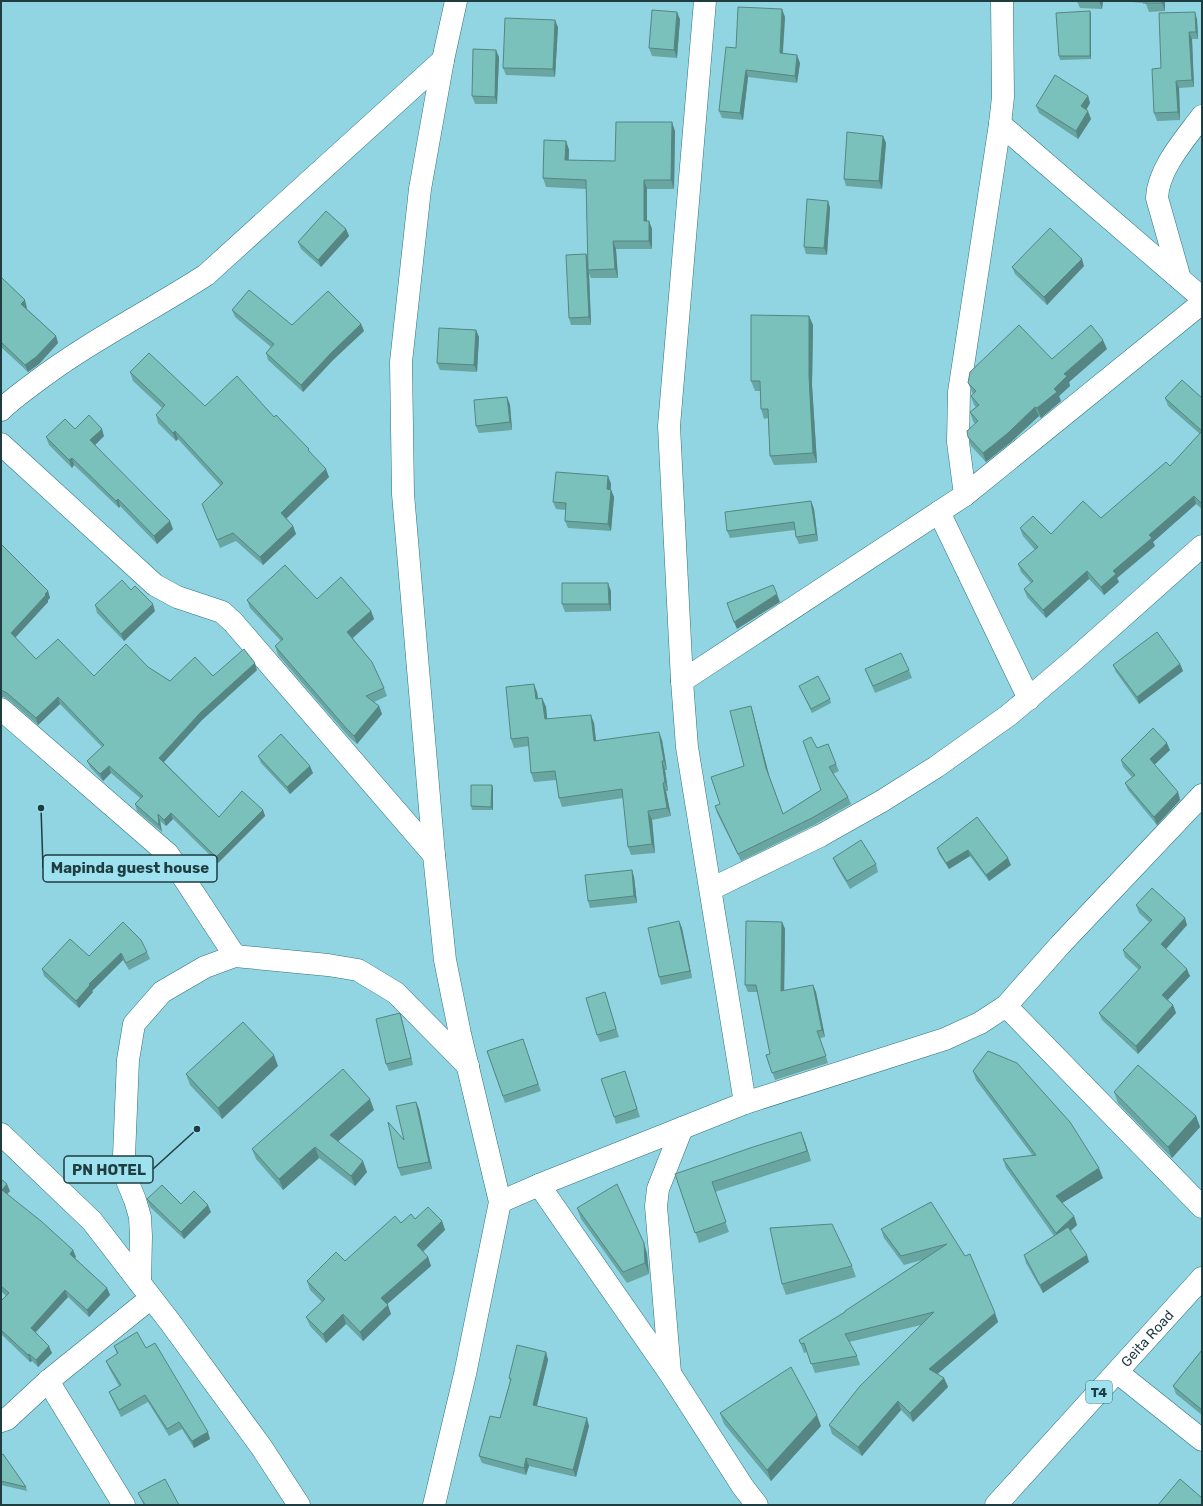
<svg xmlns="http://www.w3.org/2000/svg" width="1203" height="1506" font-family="Rubik,sans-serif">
<rect width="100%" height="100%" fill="#91d5e2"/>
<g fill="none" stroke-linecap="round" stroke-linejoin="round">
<defs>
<g id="street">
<polyline points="705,1 669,426 682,681 687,747 745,1103"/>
<polyline points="1000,124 1202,298"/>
<path d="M 1180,279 L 1157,198 C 1158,169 1185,139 1202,116"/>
<path d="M 1,410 C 12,399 25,390 37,381 C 90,341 150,311 206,275 L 443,60"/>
<polyline points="1,444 155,585 177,597 222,612 233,622 434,855"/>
<polyline points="965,495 958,442 959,392 1000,124 1003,97 1002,1"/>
<polyline points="939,512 1029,699"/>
<polyline points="682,681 965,495 1202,303"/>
<polyline points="1,709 168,854 235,956"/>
<polyline points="711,889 820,836 882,801 936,767 1009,715 1076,658 1202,546"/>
<polyline points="1006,1006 1202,1207"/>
<polyline points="539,1185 671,1375 743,1487 757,1505"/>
<polyline points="500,1202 539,1185 745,1103 945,1039 980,1023 1006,1006 1060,945 1202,795"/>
<polyline points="140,1283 141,1236 140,1217 135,1200 126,1178 124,1156 128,1060 134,1024 162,992 205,967 235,956 328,965 358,970 396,993 468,1066"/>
<polyline points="1117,1372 1202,1440"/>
<polyline points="670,1373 656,1206 658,1189 682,1128"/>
<polyline points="48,1381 124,1505"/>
<polyline points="1,1421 7,1419 48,1381 151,1298"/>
<polyline points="434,1505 465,1374 500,1202 460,1034 445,960 434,855 403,494 401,362 420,189 443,60 456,1"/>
</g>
<polyline id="secondary" points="1,1134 92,1221 170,1322 262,1448 299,1505"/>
<g id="highway">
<path id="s1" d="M 996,1505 L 1202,1278"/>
</g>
</defs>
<!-- street casing -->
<use href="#street" stroke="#2d737e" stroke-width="23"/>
<!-- secondary casing -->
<use href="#secondary" stroke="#2d737e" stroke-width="23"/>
<!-- highway casing -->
<use href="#highway" stroke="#2d737e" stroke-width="23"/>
<!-- street -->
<use href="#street" stroke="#fff" stroke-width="22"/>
<!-- secondary -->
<use href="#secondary" stroke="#fff" stroke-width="22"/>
<!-- highway -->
<use href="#highway" stroke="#fff" stroke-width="22"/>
</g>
<!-- wall -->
<g fill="#69a5a1">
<polygon points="1077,1 1103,1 1102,9 1080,8"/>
<polygon points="1120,1 1165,1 1165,11 1149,12 1146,4 1143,4 1143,3"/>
<polygon points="1090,11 1091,14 1091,59 1060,60 1059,56"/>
<polygon points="785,17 783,54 800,63 797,83 748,77 743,120 722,118 719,111 736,48"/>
<polygon points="680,19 677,58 652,56 649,48"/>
<polygon points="1197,19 1198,39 1192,39 1194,87 1179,88 1180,120 1157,121 1154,113 1161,68"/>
<polygon points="558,27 555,77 506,75 503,68"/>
<polygon points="499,57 497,104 475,104 472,96"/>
<polygon points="1088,96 1090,103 1086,110 1091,119 1078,139 1039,113 1036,106"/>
<polygon points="675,131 674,189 647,189 647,221 649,221 652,229 652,249 616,249 618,278 591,278 589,273 591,325 571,325 569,318 586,254 588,259 586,189 546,187 543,178 566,141 569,150 569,160 615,161"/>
<polygon points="883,136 886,143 882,189 846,186 844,179"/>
<polygon points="828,201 830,208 827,255 806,254 804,247"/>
<polygon points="346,229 349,236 321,267 301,249 298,242"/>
<polygon points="1084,266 1047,305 1015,274 1012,267"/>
<polygon points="1,277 27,308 26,308 56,336 58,343 39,364 28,372 1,347"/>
<polygon points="232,310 292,325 361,324 364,331 333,360 303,392 268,360 266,353 271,347 235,317"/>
<polygon points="809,316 813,325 812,385 817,463 774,465 770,456 768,418 764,419 761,409 760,391 755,391 751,381"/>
<polygon points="476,330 479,337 477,372 440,370 437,363"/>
<polygon points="1107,349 1069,382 1070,386 1059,396 1061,401 1041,418 1039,416 1011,442 986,462 971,446 968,437 975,424 973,421 970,412 976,407 974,405 971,396 973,394 972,392 968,383 1052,359"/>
<polygon points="130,372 205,406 274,417 310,453 329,477 286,518 293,526 296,534 263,565 236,541 220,548 202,504 220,485 178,439 176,441 158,423 156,415 162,408 133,381"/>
<polygon points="507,397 510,405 512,430 479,433 476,426"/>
<polygon points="1165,398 1202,398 1202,509 1196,504 1153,542 1155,546 1117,578 1119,582 1104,595 1089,579 1046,618 1027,597 1024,589 1031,583 1021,572 1018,564 1035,550 1023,536 1020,528 1051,534 1101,518 1170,466 1200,434 1168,406"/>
<polygon points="75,429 104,436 95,445 173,529 157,544 120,506 119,508 74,465 72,468 49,445 46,437"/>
<polygon points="608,476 611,484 611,490 614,497 611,531 568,528 565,521 566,510 556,509 553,502"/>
<polygon points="811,501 814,509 818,541 799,544 796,537 795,530 730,538 727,531"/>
<polygon points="1,544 48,591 50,598 48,600 48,602 15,638 36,659 94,676 148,667 170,681 213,676 257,670 202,720 164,762 219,817 263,810 265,816 218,863 173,819 166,826 160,821 162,832 137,811 135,804 140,798 111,773 103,781 102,780 90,767 87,761 102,747 60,704 38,725 9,700 4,697 1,697"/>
<polygon points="611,591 611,611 565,612 562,604"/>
<polygon points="317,599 371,611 374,619 353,638 384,688 387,696 374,702 379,706 382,714 357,744 349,737 278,655 275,646 281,641 250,608 247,600"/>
<polygon points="95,605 155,611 124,641 97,613"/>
<polygon points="1180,664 1183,671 1139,704 1116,672 1113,665"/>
<polygon points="865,669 909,670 912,678 875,693"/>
<polygon points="799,686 830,699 831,703 812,713"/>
<polygon points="537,692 538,698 542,698 546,707 547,719 594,723 596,741 662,740 667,770 665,770 668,791 666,791 671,816 652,820 655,853 631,855 628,847 623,798 562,807 559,798 556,780 534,782 531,773 529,746 514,748 511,739"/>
<polygon points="751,706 753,713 769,775 783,814 821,790 817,748 828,744 839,771 833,774 848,797 851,804 814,825 741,861 717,813 715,806 720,804 744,766"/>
<polygon points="1170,750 1154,765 1178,792 1180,800 1157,825 1128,790 1125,783 1132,777 1123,767 1121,760"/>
<polygon points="258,756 313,773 290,794 261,763"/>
<polygon points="492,785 493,788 493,810 472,810 471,806"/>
<polygon points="977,817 1011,865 989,881 970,856 949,869 939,854 937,848"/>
<polygon points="833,858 876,864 878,872 850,889 836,865"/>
<polygon points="632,870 634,877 637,903 590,908 588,901"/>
<polygon points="1136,905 1187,925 1166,949 1190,976 1167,1000 1173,1005 1176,1013 1138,1054 1102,1020 1099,1013 1139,970 1125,957 1123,950 1149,922 1139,913"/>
<polygon points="679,921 682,928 692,978 661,985 659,977"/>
<polygon points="782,922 785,929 784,991 813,985 816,992 825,1037 820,1038 828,1063 775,1080 766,1055 770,1054 757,992 748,992 745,985"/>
<polygon points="147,952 150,959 129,970 123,960 92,991 93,992 79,1008 44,976 42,969 89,956"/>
<polygon points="605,992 619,1037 600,1042 597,1035"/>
<polygon points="400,1013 402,1020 413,1065 389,1071 386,1064"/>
<polygon points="523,1039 541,1091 505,1103 487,1051"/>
<polygon points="278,1066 222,1119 190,1085 186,1074"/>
<polygon points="625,1071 640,1117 616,1124 614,1117"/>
<polygon points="973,1071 1103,1178 1062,1203 1074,1216 1077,1225 1070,1231 1089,1262 1043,1293 1026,1263 1024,1255 1054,1236 1006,1168 1003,1159 1033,1156 976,1080"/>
<polygon points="1114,1092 1196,1116 1200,1127 1172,1158 1118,1103"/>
<polygon points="416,1102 419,1109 432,1169 401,1176 398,1168"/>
<polygon points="374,1110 338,1141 367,1172 355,1186 319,1158 283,1190 256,1159 252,1149"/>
<polygon points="805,1142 811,1161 715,1192 729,1232 699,1243 675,1174"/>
<polygon points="1,1179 10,1191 7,1194 73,1250 76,1257 75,1258 107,1288 110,1295 89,1317 68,1297 36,1332 52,1353 38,1367 32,1361 30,1362 1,1334 1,1301 6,1296 1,1291"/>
<polygon points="147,1199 211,1212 184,1239 150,1207"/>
<polygon points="931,1202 995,1313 998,1322 937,1374 944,1378 948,1387 913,1422 901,1410 862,1456 832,1434 829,1425 921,1325 849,1342 857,1356 860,1365 815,1373 807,1352 804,1353 799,1340 845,1312 922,1260 904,1265 884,1238 881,1229"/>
<polygon points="577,1208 644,1243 647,1254 649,1274 627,1283 581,1219"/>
<polygon points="415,1219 442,1221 445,1230 423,1252 428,1257 431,1266 387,1304 391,1314 363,1341 346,1324 326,1343 310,1326 306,1317 322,1302 310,1290 307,1281 345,1261 401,1223"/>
<polygon points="852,1266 856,1277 786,1295 782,1284"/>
<polygon points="114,1346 146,1348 210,1439 194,1448 182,1429 169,1436 148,1402 121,1417 112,1399 109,1392 119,1386 109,1368 106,1361 117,1354"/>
<polygon points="1202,1350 1202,1415 1176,1394 1173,1386"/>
<polygon points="546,1352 548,1360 537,1406 589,1426 576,1477 529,1466 526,1475 482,1463 479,1456 500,1418 510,1381 509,1378"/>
<polygon points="720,1413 821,1426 771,1481 724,1424"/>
<polygon points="1,1455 26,1487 27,1491 1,1485"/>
<polygon points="138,1493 179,1505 144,1505"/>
</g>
<!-- shaded-wall -->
<g fill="#558683">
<polygon points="1099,1 1103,1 1102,9"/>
<polygon points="1162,1 1165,1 1165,11 1162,3"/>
<polygon points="782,9 785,17 782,61 780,53"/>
<polygon points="1090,11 1091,14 1091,59 1090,56"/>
<polygon points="677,12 680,19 677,58 674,50"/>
<polygon points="1195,12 1197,19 1198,39 1196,32"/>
<polygon points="555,20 558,27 555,77 553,69"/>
<polygon points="1189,32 1192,39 1194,87 1192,80"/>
<polygon points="496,50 499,57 497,104 495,97"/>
<polygon points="797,55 800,63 797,83 795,76"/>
<polygon points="746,70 748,77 743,120 740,113"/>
<polygon points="1176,81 1179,88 1180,120 1178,112"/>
<polygon points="1088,96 1090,103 1084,114 1081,106"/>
<polygon points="1088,111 1091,119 1078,139 1076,131"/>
<polygon points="672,122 675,131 674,189 671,180"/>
<polygon points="883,136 886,143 882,189 879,181"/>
<polygon points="566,141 569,150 568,169 565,160"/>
<polygon points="644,180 647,189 647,230 644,221"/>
<polygon points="828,201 830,208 827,255 824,248"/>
<polygon points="649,221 652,229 652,249 649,241"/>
<polygon points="346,229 349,236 321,267 318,260"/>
<polygon points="613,241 616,249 618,278 615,269"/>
<polygon points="586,254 589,262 588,270 589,273 591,325 589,317"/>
<polygon points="1082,259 1084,266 1047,305 1044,297"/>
<polygon points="25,300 27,308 24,311 21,304"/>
<polygon points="809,316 813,325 812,385 817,463 813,453 809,376"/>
<polygon points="361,324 364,331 333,360 303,392 301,385 331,353"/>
<polygon points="476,330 479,337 477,372 474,365"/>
<polygon points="56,336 58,343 39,364 28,372 25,365"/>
<polygon points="1103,340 1107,349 1069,382 1070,386 1059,396 1061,401 1041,418 1037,408 1054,389 1064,374"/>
<polygon points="507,397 510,405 512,430 510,422"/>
<polygon points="1035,407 1039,416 1011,442 986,462 983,453"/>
<polygon points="102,429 104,436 93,447 90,440"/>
<polygon points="175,431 178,439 176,441 173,433"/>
<polygon points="72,458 74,465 72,468 69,460"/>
<polygon points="326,469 329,477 284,521 281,513"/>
<polygon points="608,476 611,484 610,497 607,489"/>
<polygon points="611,490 614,497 611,531 608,524"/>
<polygon points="1194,496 1196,504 1153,542 1155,546 1117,578 1119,582 1104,595 1101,587 1113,571 1149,535"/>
<polygon points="118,499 120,506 119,508 116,501"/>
<polygon points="811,501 814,509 818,541 816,534"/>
<polygon points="170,521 173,529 157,544 154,536"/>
<polygon points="293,526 296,534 263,565 260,557"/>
<polygon points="1087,571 1089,579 1046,618 1043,610"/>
<polygon points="608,583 611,591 611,611 609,604"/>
<polygon points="48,591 50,598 48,600 48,602 13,640 11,633"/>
<polygon points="777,594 780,602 737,629 734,622"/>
<polygon points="153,604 155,611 124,641 121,634"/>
<polygon points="371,611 374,619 350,640 347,632"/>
<polygon points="255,663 257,670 202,720 162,764 159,758 200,713"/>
<polygon points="1180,664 1183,671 1139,704 1137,697"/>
<polygon points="534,684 537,692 539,707 536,699"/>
<polygon points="58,697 60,704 38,725 36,718"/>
<polygon points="542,698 546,707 548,728 545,719"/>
<polygon points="379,706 382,714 357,744 354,736"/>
<polygon points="751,706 753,713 769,775 766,768"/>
<polygon points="591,715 594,723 597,750 594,741"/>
<polygon points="659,732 662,740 667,770 664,761"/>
<polygon points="1167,743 1170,750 1152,767 1150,759"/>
<polygon points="662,761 665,770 668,791 665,782"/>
<polygon points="109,766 111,773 103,781 100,774"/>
<polygon points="310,766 313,773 290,794 287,787"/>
<polygon points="663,783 666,791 671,816 667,808"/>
<polygon points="492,785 493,788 493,810 491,807"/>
<polygon points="1178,792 1180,800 1157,825 1154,817"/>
<polygon points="263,810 265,816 218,863 216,857"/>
<polygon points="648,811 652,820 655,853 652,844"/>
<polygon points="171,813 173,819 166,826 164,820"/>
<polygon points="158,814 160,821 162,832 159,825"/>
<polygon points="968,850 970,856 949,869 946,863"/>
<polygon points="1008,858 1011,865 989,881 986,875"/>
<polygon points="632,870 634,877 637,903 634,896"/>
<polygon points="1185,918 1187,925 1164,951 1161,944"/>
<polygon points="679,921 682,928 692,978 690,971"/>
<polygon points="782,922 785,929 784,999 781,991"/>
<polygon points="121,953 123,960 92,991 93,992 79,1008 76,1001 89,984"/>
<polygon points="1187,969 1190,976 1165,1003 1162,995"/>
<polygon points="813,985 816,992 825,1037 822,1030"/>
<polygon points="1173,1005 1176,1013 1138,1054 1136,1046"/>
<polygon points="400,1013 402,1020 413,1065 411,1058"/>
<polygon points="274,1055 278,1066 222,1119 218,1108"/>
<polygon points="370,1099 374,1110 334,1145 330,1135"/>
<polygon points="416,1102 419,1109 432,1169 429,1162"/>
<polygon points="1196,1116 1200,1127 1172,1158 1168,1147"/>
<polygon points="801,1132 805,1142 811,1161 807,1151"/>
<polygon points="315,1147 319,1158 283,1190 279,1179"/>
<polygon points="363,1161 367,1172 355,1186 351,1176"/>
<polygon points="1099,1168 1103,1178 1059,1205 1056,1196"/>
<polygon points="7,1184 10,1191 4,1197 2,1190"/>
<polygon points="208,1205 211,1212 184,1239 181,1232"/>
<polygon points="1074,1216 1077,1225 1059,1242 1056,1233"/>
<polygon points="442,1221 445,1230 420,1254 417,1245"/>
<polygon points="644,1243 647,1254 649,1274 645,1263"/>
<polygon points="73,1250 76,1257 72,1260 70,1254"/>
<polygon points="1087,1255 1089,1262 1043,1293 1040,1285"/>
<polygon points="428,1257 431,1266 384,1307 381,1298"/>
<polygon points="107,1288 110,1295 89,1317 87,1310"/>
<polygon points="65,1290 68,1297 33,1335 31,1328"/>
<polygon points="388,1305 391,1314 363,1341 360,1332"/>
<polygon points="995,1313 998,1322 933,1378 929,1369"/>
<polygon points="343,1314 346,1324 326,1343 323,1334"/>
<polygon points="49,1346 52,1353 38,1367 36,1360"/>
<polygon points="546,1352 548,1360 535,1413 533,1405"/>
<polygon points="29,1354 32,1361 30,1362 28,1355"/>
<polygon points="944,1378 948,1387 913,1422 910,1413"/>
<polygon points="898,1401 901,1410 862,1456 858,1447"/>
<polygon points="817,1415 821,1426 771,1481 767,1470"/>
<polygon points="587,1418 589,1426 576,1477 573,1470"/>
<polygon points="208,1432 210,1439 194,1448 192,1441"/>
<polygon points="526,1458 529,1466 526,1475 524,1468"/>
</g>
<!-- building -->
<g fill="#7ac0bb" stroke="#558683">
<polygon points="1145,1 1162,1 1162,3 1146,3"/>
<polygon points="738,7 782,9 780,53 797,55 795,76 746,70 740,113 719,111 726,47 736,48"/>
<polygon points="652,10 677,12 674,50 649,48"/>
<polygon points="1090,11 1090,56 1059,56 1056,13"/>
<polygon points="1195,12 1196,32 1189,32 1192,80 1176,81 1178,112 1154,113 1152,69 1161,68 1159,13"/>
<polygon points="505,18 555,20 553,69 503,68"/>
<polygon points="473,49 496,50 495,97 472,96"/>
<polygon points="1055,75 1088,96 1081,106 1088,111 1076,131 1036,106"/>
<polygon points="616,122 672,122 671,180 644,180 644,221 649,221 649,241 613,241 615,269 588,270 586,180 543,178 544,140 566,141 565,160 615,161"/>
<polygon points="847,132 883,136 879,181 844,179"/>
<polygon points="807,199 828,201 824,248 804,247"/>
<polygon points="326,211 346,229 318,260 298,242"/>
<polygon points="1050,228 1082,259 1044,297 1012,267"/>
<polygon points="586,254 589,317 569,318 566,255"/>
<polygon points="1,277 25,300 21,304 56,336 36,357 25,365 1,342"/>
<polygon points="249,290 292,325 328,291 361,324 331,353 301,385 266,353 274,344 232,310"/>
<polygon points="751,315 809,316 809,376 813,453 770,456 768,409 761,409 760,381 751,381"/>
<polygon points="1019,325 1052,359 1091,325 1103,340 1064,374 1067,376 1054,389 1057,392 1037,408 1035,407 1008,433 983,453 968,437 967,431 978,421 970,412 979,405 971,396 976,391 968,383 970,372"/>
<polygon points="439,328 476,330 474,365 437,363"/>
<polygon points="149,353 205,406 237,376 274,417 276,415 309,449 308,450 326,469 281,513 293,526 260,557 233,533 217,540 202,504 223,483 175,431 173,433 156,415 165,405 130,372"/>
<polygon points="1182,380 1202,398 1202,431 1165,398"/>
<polygon points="507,397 510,422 476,426 474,400"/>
<polygon points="89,415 102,429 90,440 170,521 154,536 118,499 116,501 72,458 69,460 46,437 65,419 75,429"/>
<polygon points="1202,431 1202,504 1194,496 1149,535 1152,538 1113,571 1116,574 1101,587 1087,571 1043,610 1024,589 1033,581 1018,564 1038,547 1020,528 1033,516 1051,534 1083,501 1101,518 1166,462 1170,466"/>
<polygon points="556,472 608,476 607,489 611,490 608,524 565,521 566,503 553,502"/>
<polygon points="811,501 816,534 796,537 794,522 727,531 725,512"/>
<polygon points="1,544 48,591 45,594 46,595 11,633 36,659 58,639 94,676 126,644 148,667 170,681 195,657 213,676 244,649 255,663 200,713 159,758 219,817 242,791 263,810 216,857 171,813 164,820 158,814 159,825 135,804 143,796 109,766 100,774 87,761 104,745 58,697 36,718 7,693 1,690"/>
<polygon points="285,565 317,599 341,577 371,611 347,632 372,662 384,688 366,696 379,706 354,736 346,728 275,646 283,639 247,600"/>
<polygon points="122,580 131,590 135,586 153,604 121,634 95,605"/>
<polygon points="562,583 608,583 609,604 562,604"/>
<polygon points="773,585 777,594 734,622 727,603"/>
<polygon points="1157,632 1180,664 1137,697 1113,665"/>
<polygon points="901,653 909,670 873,686 865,669"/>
<polygon points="818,676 830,699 811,709 799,686"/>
<polygon points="534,684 536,699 542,698 545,719 591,715 594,741 659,732 664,761 662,761 665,782 663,783 667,808 648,811 652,844 628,847 622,789 559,798 555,771 531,773 528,737 511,739 506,687"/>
<polygon points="751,706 766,768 783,814 821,790 803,741 811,737 817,748 828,744 836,764 829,767 848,797 812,818 738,854 715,806 720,804 711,777 744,766 730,711"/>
<polygon points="1153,728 1167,743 1150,759 1178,792 1154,817 1125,783 1135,775 1121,760"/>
<polygon points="281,734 310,766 287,787 258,756"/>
<polygon points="471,785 492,785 491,807 471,806"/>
<polygon points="977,817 1008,858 986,875 968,850 946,863 937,848"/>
<polygon points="861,840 876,864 847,881 833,858"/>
<polygon points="632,870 634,896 588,901 585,875"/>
<polygon points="1152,888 1185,918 1161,944 1187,969 1162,995 1173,1005 1136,1046 1099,1013 1141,967 1123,950 1152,920 1136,905"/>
<polygon points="679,921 690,971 659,977 648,928"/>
<polygon points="746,921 782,922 781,991 813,985 822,1030 817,1031 826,1056 772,1073 766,1055 770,1054 756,985 745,985"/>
<polygon points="123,922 141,940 147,952 126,963 121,953 89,984 90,985 76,1001 42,969 70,939 89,956"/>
<polygon points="605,992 616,1029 597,1035 586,998"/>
<polygon points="400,1013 411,1058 386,1064 376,1019"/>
<polygon points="243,1022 274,1055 218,1108 186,1074"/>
<polygon points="523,1039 538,1084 503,1096 487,1051"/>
<polygon points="988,1051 1017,1063 1070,1122 1099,1168 1056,1196 1074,1216 1056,1233 1003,1159 1036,1155 973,1071"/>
<polygon points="1138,1065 1196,1116 1168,1147 1114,1092"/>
<polygon points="343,1069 370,1099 330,1135 363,1161 351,1176 315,1147 279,1179 252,1149"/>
<polygon points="625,1071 637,1109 614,1117 601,1079"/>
<polygon points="416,1102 429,1162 398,1168 388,1122 404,1140 396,1106"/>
<polygon points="801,1132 807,1151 712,1182 726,1222 695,1233 675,1174 753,1147"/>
<polygon points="1,1179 7,1184 2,1190 41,1221 73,1250 70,1254 107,1288 87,1310 65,1290 31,1328 49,1346 36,1360 29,1354 28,1355 1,1330 1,1301 9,1293 1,1286"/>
<polygon points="617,1184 644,1243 645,1263 623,1272 577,1208"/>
<polygon points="162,1185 181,1204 194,1191 208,1205 181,1232 147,1199"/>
<polygon points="931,1202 965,1256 970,1254 995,1313 929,1369 944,1378 910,1413 898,1401 858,1447 829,1425 860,1386 934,1312 845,1334 857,1356 811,1364 804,1343 801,1344 799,1340 845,1312 845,1311 947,1244 901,1256 881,1229"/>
<polygon points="428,1207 442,1221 417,1245 428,1257 381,1298 388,1305 360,1332 343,1314 323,1334 306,1317 325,1299 307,1281 336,1252 345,1261 395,1216 401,1223 411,1214 415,1219"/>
<polygon points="832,1224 852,1266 782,1284 770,1228"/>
<polygon points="1068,1227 1087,1255 1040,1285 1024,1255"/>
<polygon points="137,1332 146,1348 155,1343 208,1432 192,1441 179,1422 167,1429 145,1395 119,1410 109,1392 121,1385 106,1361 118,1353 114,1346"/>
<polygon points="517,1345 546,1352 533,1405 587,1418 573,1470 526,1458 524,1468 479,1456 490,1416 500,1418 511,1379 509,1378"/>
<polygon points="1202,1350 1202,1410 1173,1386"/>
<polygon points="791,1367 817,1415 767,1470 720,1413"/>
<polygon points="3,1454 26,1487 1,1481 1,1455"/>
<polygon points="165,1479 179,1505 145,1505 138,1493"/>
<polygon points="1180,1479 1202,1498 1202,1505 1158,1505"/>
</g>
<g text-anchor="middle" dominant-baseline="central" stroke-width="4" stroke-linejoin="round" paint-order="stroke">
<!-- shield labels -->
<rect fill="#9ee2ef" stroke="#456e75" stroke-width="1" x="1086" y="1381" width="26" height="22" rx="3"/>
<g font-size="13" font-weight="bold" fill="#1f3c41">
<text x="1099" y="1392">T4</text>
</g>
<!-- street labels -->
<g font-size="14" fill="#1f3c41" stroke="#9ee2ef">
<text stroke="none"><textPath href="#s1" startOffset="225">Geita Road</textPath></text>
</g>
</g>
<!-- callouts -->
<path fill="none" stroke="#1f3c41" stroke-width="1.5" d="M41 808L43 868M197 1129L153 1169"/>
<g fill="#1f3c41" stroke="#9ee2ef" stroke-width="1.5">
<circle cx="41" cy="808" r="4"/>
<circle cx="197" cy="1129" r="4"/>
</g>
<g fill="#9ee2ef" stroke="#1f3c41" stroke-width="1.5">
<rect x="43" y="855" width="174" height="27" rx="4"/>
<rect x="64" y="1156" width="89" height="27" rx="4"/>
</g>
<g font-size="15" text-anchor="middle" font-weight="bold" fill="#1f3c41">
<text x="130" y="873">Mapinda guest house</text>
<text x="109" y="1175">PN HOTEL</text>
</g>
<!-- border -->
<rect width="1203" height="1506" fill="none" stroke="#1f3c41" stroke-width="4"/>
</svg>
